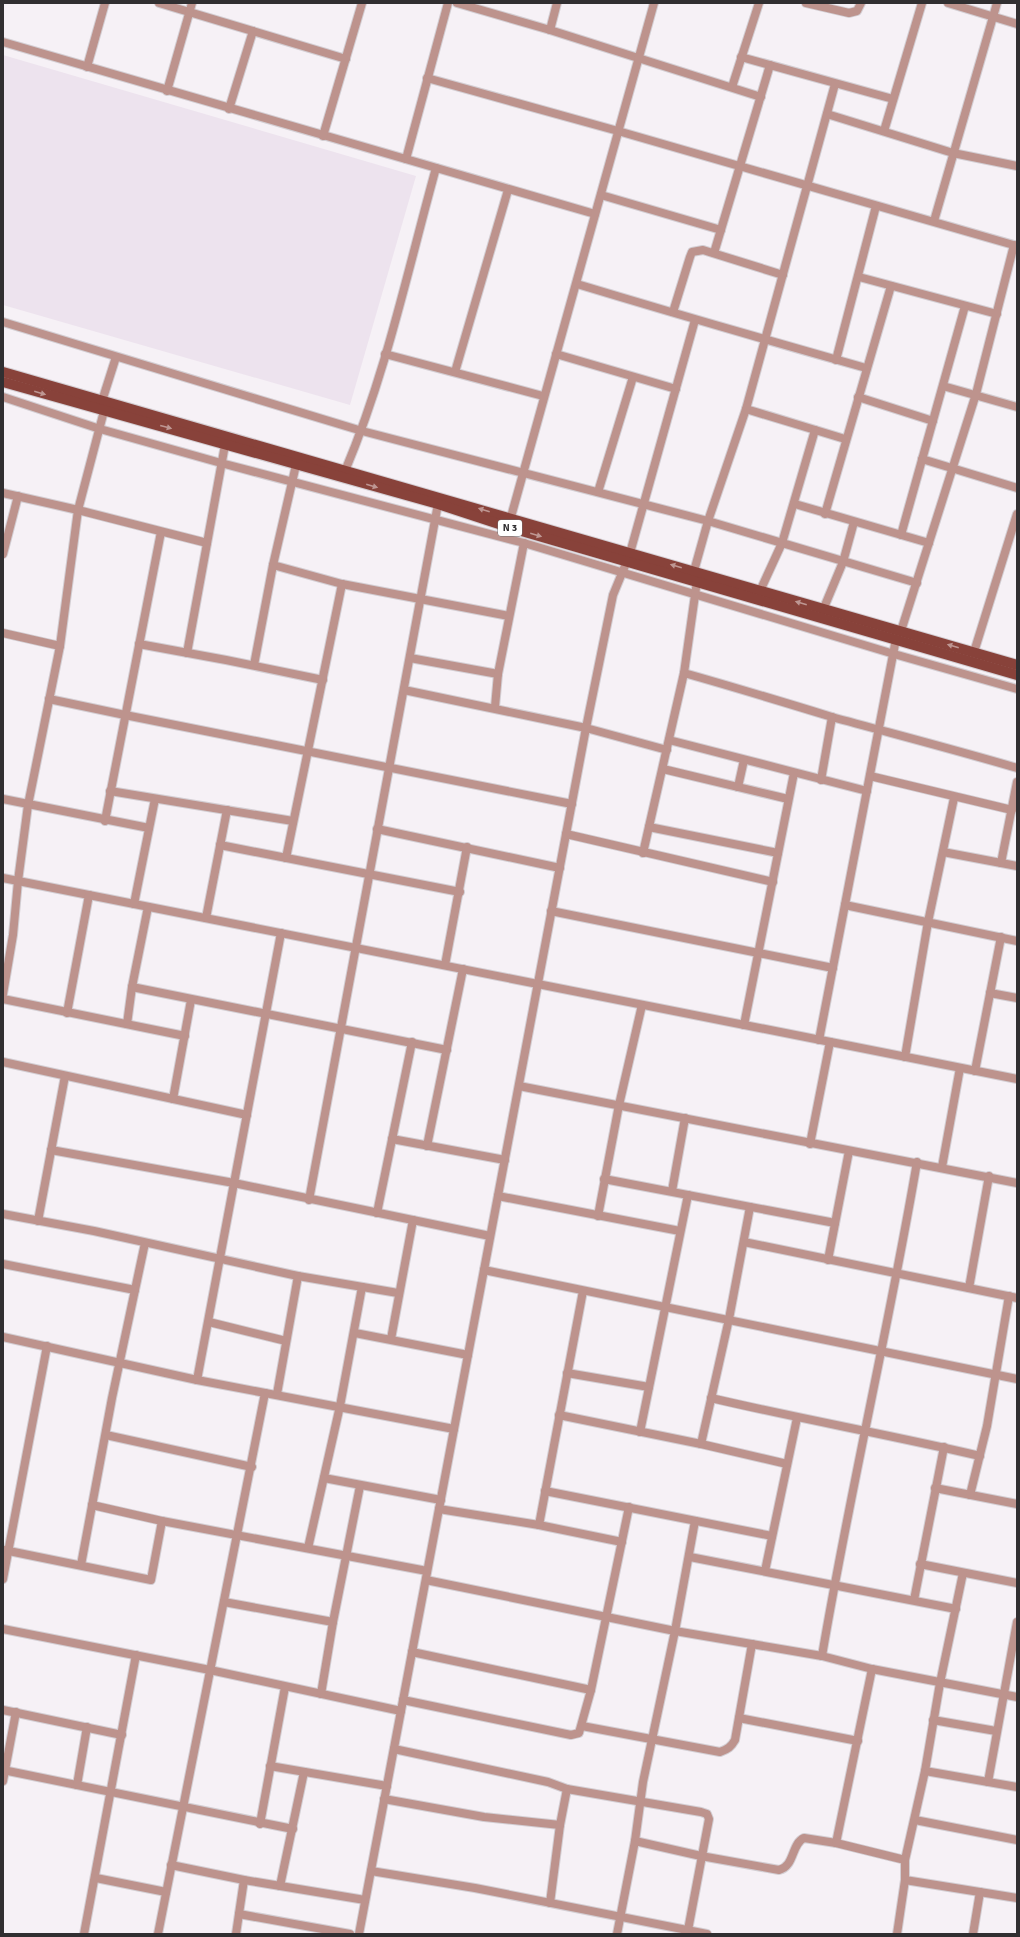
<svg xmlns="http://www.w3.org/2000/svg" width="1020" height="1937" font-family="Signika,sans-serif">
<rect width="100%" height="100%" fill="#f6f1f6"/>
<!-- built -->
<polygon fill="#ede3ee" points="3,55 416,176 350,405 3,305"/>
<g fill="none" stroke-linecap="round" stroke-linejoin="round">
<defs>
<g id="minor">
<polyline points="159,3 346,59"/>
<polyline points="457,3 550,30 761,97"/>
<polyline points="806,3 849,13 857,11 861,3"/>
<polyline points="948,3 1017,24"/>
<polyline points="550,30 557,3"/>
<polyline points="3,42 595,214"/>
<polyline points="741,57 893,99"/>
<polyline points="87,67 105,3"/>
<polyline points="427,78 618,131 1017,246"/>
<polyline points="732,87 759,3"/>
<polyline points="167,91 192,3"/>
<polyline points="229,109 253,31"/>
<polyline points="827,114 953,153 1017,166"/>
<polyline points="884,131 922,3"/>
<polyline points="323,136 362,3"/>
<polyline points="406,159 448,3"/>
<polyline points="601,195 721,230"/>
<polyline points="934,221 997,3"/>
<polyline points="714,253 770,65"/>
<polyline points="859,277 997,314"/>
<path d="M 577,284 C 673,313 770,341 866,368"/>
<polyline points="673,312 690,257 692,252 703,250 783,275"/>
<polyline points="3,322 362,431 708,521 917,583"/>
<polyline points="385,354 543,396"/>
<polyline points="556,354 676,389"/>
<polyline points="836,360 876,206"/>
<polyline points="455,372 508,190"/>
<polyline points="943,386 1017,407"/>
<polyline points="3,397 100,429 221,463 524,543 894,654 1017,689"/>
<polyline points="858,397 933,421"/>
<polyline points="102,401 116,357"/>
<polyline points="746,409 845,439"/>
<polyline points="922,459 1017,488"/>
<path d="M 345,471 C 386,374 408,269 436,168"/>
<polyline points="598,492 633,377"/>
<polyline points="3,493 78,510 207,543"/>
<polyline points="795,504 929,543"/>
<polyline points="825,514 891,286"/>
<polyline points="509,524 654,3"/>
<polyline points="901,535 965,306"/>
<polyline points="630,553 695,320"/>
<polyline points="3,554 18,496"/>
<polyline points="273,565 342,584 509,616"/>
<polyline points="694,571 708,521 746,409 835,84"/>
<polyline points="760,591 782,543 815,430"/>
<polyline points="823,610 843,562 854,522"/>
<polyline points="901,631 976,394 1014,245"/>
<polyline points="3,633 60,646"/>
<polyline points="139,644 226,660 323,680"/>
<polyline points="974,652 1017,514"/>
<polyline points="187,653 225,445"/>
<polyline points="410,658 498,674"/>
<polyline points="254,665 273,565 296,465"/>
<path d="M 684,673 C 734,687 783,702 832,717 C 894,734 956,750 1017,768"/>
<polyline points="404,690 586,728 667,750"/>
<polyline points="49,699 125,715 572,804"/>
<polyline points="495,707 498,674 524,543"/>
<polyline points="669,740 867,791"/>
<polyline points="663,769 788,799"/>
<polyline points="870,776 1012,810"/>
<polyline points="821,780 832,717"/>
<polyline points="738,787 744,760"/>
<polyline points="110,791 293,821"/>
<polyline points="3,799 149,828"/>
<polyline points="105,821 161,532"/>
<polyline points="649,827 778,853"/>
<polyline points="377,829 560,868"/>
<polyline points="566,834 773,882"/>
<polyline points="220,845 460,892"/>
<polyline points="943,852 1017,866"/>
<polyline points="643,853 684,673 697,581"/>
<polyline points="286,858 342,584"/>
<polyline points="1001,863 1017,782"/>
<polyline points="3,878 1017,1079"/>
<polyline points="134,904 155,799"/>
<polyline points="845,905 1017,941"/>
<polyline points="551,911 833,968"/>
<polyline points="206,918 227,810"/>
<polyline points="445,965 467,847"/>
<polyline points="132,987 447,1050"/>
<polyline points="990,993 1017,998"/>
<polyline points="3,994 13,935 18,881 28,805 60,646 78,510 104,411"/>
<polyline points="3,999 185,1036"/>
<polyline points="67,1013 89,895"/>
<polyline points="127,1024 132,987 148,907"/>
<polyline points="744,1025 794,773"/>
<polyline points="819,1040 896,639"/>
<polyline points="905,1057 928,922 954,798"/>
<polyline points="3,1062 247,1115"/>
<polyline points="975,1071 1001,937"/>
<polyline points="519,1086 1017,1183"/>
<polyline points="173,1099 191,1000"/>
<polyline points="392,1139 505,1160"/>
<polyline points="810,1144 830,1042"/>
<polyline points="427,1146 463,969"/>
<polyline points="51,1150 234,1183 490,1236"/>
<polyline points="942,1167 960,1068"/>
<polyline points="604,1179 835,1223"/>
<polyline points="672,1191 685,1118"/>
<polyline points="498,1196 680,1231"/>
<polyline points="309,1200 438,504"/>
<polyline points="377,1213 412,1042"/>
<polyline points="3,1214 94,1231 298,1276 398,1293"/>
<polyline points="598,1216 619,1105 642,1005"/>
<polyline points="38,1221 65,1076"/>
<polyline points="744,1242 1017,1298"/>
<polyline points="828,1260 849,1151"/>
<polyline points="3,1264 135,1290"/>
<polyline points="484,1270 1017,1379"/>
<polyline points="969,1288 989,1176"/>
<polyline points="209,1322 286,1341"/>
<polyline points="355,1333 468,1355"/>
<polyline points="3,1337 197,1380 454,1429"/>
<polyline points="391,1339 413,1220"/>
<polyline points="567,1373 649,1387"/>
<polyline points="197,1380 281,933"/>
<polyline points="277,1394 298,1276"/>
<path d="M 711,1398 C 800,1419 891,1435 980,1456"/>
<polyline points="559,1415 701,1444 787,1464"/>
<polyline points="640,1432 688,1195"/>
<polyline points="106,1435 252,1467"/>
<polyline points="701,1444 729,1319 750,1207"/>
<polyline points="324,1478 441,1500"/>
<polyline points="935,1488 1017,1504"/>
<polyline points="545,1491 772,1536"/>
<polyline points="970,1495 987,1426 1009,1296"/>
<polyline points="92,1505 162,1521 427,1571"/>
<polyline points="439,1509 539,1525 622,1542"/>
<polyline points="539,1525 583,1291"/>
<polyline points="308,1548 340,1406 362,1287"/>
<polyline points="4,1550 151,1580 162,1521"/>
<polyline points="690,1557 956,1609"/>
<polyline points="920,1564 1017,1583"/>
<polyline points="81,1565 112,1398 145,1243"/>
<polyline points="765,1571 797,1418"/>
<polyline points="3,1579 47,1346"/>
<polyline points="426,1580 675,1631 822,1656 872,1669 1017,1697"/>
<polyline points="914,1600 944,1447"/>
<polyline points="224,1602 333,1622"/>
<polyline points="3,1629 210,1670 401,1711"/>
<polyline points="412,1652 591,1690"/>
<path d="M 822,1656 C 850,1490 889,1327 917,1162"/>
<polyline points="321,1694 333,1622 360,1486"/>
<polyline points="403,1700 571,1735 579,1733 591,1690 629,1507"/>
<polyline points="3,1710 122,1735"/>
<polyline points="739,1718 858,1741"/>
<polyline points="933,1720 996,1731"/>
<path d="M 582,1726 L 720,1752 C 728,1749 731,1747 735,1740 L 752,1644"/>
<polyline points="394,1749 548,1782 567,1789"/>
<polyline points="270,1766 387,1786"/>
<polyline points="3,1770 293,1829"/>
<polyline points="925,1771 1017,1787"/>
<polyline points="3,1781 16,1712"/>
<polyline points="988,1782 1017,1622"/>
<polyline points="77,1785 87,1727"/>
<polyline points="384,1799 484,1817 560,1825"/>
<polyline points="915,1820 1017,1840"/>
<polyline points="260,1824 285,1687"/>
<path d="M 635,1841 L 701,1856 L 779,1870 C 795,1866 791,1844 804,1838 L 836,1843 L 905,1860"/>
<polyline points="836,1843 872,1669"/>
<polyline points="171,1865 244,1880 365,1900"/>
<polyline points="371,1871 475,1888 707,1934"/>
<polyline points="96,1878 166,1892"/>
<polyline points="905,1880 1017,1898"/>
<polyline points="280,1886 304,1772"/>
<polyline points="550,1903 560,1825 567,1789 701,1812 707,1814 709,1819 688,1930"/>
<polyline points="239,1914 350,1934"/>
<polyline points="84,1934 136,1655"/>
<polyline points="158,1934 265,1393"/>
<polyline points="236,1934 244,1880"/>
<polyline points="359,1934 586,728 613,595 627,561"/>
<polyline points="617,1934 635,1841 643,1782 675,1631 695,1521"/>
<polyline points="897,1934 905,1880 905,1860 925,1771 940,1683 963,1573"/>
<polyline points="973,1934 980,1892"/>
</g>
<g id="major">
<polyline points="3,372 1017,665"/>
<polyline points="3,382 438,504 508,527 1017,675"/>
</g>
</defs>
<!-- minor casing -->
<use href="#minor" stroke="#d3ced3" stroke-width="10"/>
<!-- major casing -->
<use href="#major" stroke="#d3ced3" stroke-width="12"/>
<!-- minor -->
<use href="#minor" stroke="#bd938d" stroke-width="8"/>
<!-- major -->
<use href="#major" stroke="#88423a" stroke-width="10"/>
</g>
<!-- one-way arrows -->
<defs><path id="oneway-solid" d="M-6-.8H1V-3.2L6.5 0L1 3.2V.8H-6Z"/></defs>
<g fill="#be9793">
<use href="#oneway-solid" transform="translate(40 393) rotate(16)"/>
<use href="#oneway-solid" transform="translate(166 427) rotate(15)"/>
<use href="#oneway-solid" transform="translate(372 486) rotate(16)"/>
<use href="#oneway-solid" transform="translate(484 510) rotate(-162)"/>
<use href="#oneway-solid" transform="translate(536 535) rotate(16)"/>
<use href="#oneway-solid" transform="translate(676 566) rotate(-164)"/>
<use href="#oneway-solid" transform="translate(801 603) rotate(-164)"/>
<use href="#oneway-solid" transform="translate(953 646) rotate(-164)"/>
</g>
<g text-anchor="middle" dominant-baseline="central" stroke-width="3" stroke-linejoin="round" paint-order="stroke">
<!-- shield labels -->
<rect fill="#fff" stroke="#6f6d6f" stroke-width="1" x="498" y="520" width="24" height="16" rx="3"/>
<g font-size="10" font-weight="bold" fill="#312f31">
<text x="510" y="528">N 3</text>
</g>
</g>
<!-- border -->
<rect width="1020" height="1937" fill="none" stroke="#312f31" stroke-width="8"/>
</svg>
